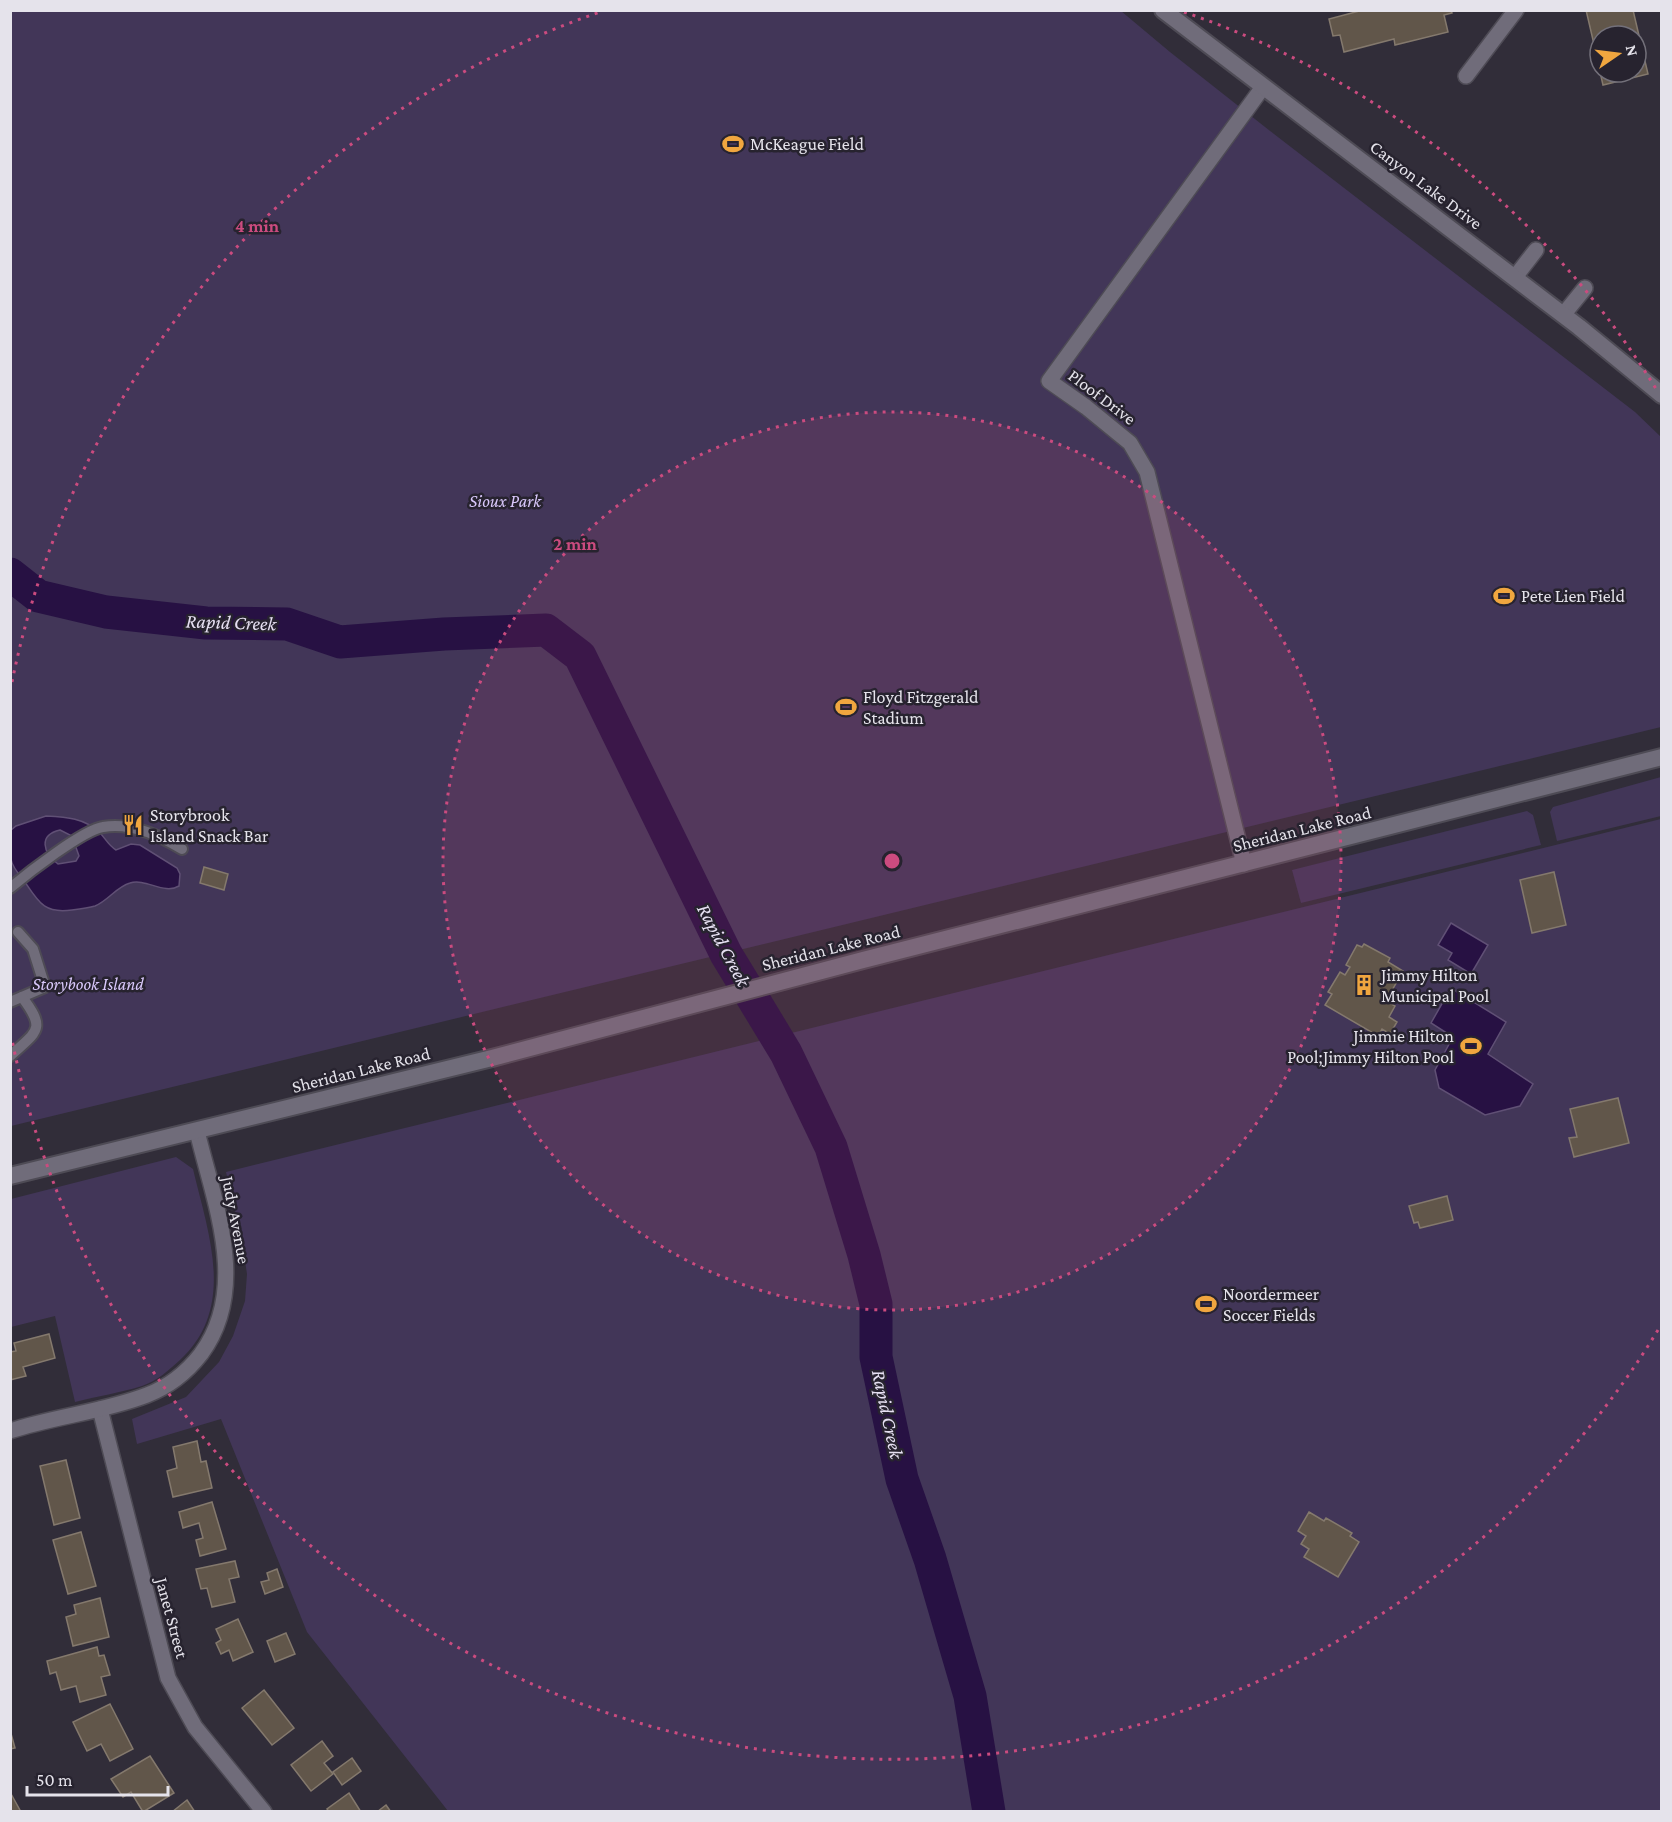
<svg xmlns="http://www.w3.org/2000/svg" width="1672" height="1822" font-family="'Crimson Pro',serif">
<rect width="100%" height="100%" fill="#312d39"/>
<!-- green -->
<g fill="#423658">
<polygon points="10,11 1121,11 1170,52 1274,134 1635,412 1661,437 1661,727 11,1126"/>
<polygon points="1661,777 1661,816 1557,841 1550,812 1553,807"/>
<polygon points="1527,811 1533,815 1541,845 1301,903 1292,870"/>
<polygon points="1661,819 1661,1811 448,1811 307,1632 221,1419 137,1444 132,1419 186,1397 219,1362 233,1336 245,1301 247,1274 242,1241 226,1172"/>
<path d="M 176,1157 L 193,1169 C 208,1233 237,1307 180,1360 C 169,1370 157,1381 142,1386 C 120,1393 97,1396 75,1402 L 55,1316 L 11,1327 L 11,1199 Z"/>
</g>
<!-- water -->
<g fill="#271143" stroke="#605075" stroke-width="1.5" fill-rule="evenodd">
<path d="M 46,816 C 66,817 85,818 100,833 C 106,839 108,845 116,850 L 131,844 L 140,845 L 177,868 L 180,874 L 179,886 C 164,895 146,878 130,883 C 116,887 108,901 95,906 C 88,908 80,909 72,910 C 45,914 39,903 25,882 C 20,876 12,867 11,859 C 9,850 11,839 10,831 L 16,826 ZM 60,830 L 72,836 L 79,856 L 76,861 L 58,864 C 43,853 38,835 60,830 Z"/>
<polygon points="1451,923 1488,945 1471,974 1448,960 1452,953 1438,945"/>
<polygon points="1451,988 1506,1022 1488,1054 1533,1084 1520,1106 1485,1115 1439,1088 1435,1070 1453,1037 1431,1023"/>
</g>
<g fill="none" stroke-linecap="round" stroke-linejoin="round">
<!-- river -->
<polyline stroke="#271143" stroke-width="33" points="10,574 38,596 106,612 206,623 287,624 340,642 444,634 546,630 580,656 726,954 786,1053 831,1147 864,1255 876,1304 876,1357 902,1479 930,1559 970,1696 989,1812"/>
</g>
<!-- building -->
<g fill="#61564a" stroke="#84796d" stroke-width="1.5">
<polygon points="1363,10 1451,10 1452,13 1444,15 1448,32 1395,45 1394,39 1344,52 1340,35 1333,36 1329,19"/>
<polygon points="1586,10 1633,10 1648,74 1603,85 1600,72 1636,72 1636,36 1600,36 1600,70"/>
<polygon points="204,867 228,874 224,890 200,883"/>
<polygon points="1554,872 1566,925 1532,933 1520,880"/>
<polygon points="1364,944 1390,958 1388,962 1403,971 1386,1001 1395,1006 1389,1017 1397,1022 1390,1034 1382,1029 1378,1036 1325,1005 1332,994 1328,992 1340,972 1345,975 1350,967 1346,965 1357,945 1362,947"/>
<polygon points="1618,1098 1629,1143 1574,1157 1569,1138 1577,1137 1570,1109"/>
<polygon points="1447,1196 1453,1220 1420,1228 1418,1222 1414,1223 1409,1206"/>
<polygon points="49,1334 55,1358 23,1367 26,1376 10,1380 10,1352 16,1351 14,1343"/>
<polygon points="197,1441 201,1462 206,1461 212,1488 173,1497 167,1471 177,1468 173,1447"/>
<polygon points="66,1460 80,1518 54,1525 40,1466"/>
<polygon points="212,1502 226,1549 200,1556 196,1540 203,1538 199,1523 183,1528 179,1512"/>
<polygon points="1309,1512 1324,1521 1326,1518 1352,1533 1350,1536 1359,1542 1338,1577 1304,1557 1309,1549 1301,1544 1306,1536 1298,1531"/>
<polygon points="81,1532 96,1586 68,1594 53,1540"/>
<polygon points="235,1561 239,1577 229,1579 235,1602 212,1607 207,1588 201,1589 196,1569"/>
<polygon points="277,1569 283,1587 265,1594 261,1582 269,1580 267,1573"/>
<polygon points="100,1598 109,1637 73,1646 66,1617 76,1614 74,1605"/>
<polygon points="238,1619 253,1652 233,1661 229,1650 221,1654 216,1643 221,1640 216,1629"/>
<polygon points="286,1633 295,1654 275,1662 267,1641"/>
<polygon points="97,1647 99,1656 104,1655 110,1675 101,1677 106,1695 80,1702 76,1686 61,1690 56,1672 50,1674 47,1661"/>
<polygon points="264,1690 294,1728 272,1745 242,1708"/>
<polygon points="110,1704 133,1749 110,1761 101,1744 87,1751 73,1722"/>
<polygon points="10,1730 15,1748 10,1749"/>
<polygon points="322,1741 333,1756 324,1763 333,1774 311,1791 291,1765"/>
<polygon points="150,1756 174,1793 143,1812 131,1792 123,1797 111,1779"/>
<polygon points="352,1758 361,1771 342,1785 333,1772"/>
<polygon points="10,1792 21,1812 10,1812"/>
<polygon points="349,1793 361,1812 329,1812 327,1809"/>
<polygon points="187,1800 195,1812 172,1812"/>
<polygon points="386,1805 391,1812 377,1812"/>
</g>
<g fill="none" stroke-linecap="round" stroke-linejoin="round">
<defs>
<g id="pedestrian">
<path d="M 10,888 C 28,873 83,830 103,827 C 130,822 159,835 182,849"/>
<polyline points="10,1002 45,987 33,949 18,932"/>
<path d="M 10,1056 C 37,1031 47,1030 22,997"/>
</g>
<g id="minor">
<polyline points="1466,76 1516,10"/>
<polyline points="1515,277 1536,250"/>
<polyline points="1563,315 1585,288"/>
<polyline points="1244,864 1147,472 1130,443 1086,407 1049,381 1263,87"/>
<polyline points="100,1409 168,1678 195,1727 264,1812"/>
<path d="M 10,1431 C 55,1416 103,1412 147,1395 C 168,1387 187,1372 201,1354 C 250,1288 214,1203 197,1131"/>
</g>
<g id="tertiary">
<polyline points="1163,10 1579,327 1662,395"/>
<polyline points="10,1176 492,1058 863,960 1662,757"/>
</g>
</defs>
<!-- pedestrian casing -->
<use href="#pedestrian" stroke="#4e4b55" stroke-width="14"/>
<!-- minor casing -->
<use href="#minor" stroke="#4e4b55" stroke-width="18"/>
<!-- tertiary casing -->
<use href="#tertiary" stroke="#4e4b55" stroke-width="20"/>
<!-- pedestrian -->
<use href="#pedestrian" stroke="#706c7a" stroke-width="10"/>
<!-- minor -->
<use href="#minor" stroke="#706c7a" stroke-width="15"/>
<!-- tertiary -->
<use href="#tertiary" stroke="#706c7a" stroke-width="16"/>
</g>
<!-- distance rings -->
<circle cx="892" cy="861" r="449" fill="#cb4b7f" fill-opacity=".12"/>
<g fill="none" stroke="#cb4b7f" stroke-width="3" stroke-dasharray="3 6">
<circle cx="892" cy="861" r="449"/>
<path d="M1658 1330A898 898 0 0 1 12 1040M12 682A898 898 0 0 1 600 12M1184 12A898 898 0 0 1 1658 392"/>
</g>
<!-- icons -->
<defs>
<symbol id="stadium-bare" viewBox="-9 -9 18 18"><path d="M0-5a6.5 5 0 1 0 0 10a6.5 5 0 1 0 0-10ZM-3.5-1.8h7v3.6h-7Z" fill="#f0a63f" stroke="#27232f" stroke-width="2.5" paint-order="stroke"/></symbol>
<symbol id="restaurant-bare" viewBox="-9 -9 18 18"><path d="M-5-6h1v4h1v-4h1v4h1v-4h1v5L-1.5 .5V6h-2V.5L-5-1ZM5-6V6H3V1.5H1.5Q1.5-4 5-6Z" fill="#f0a63f" stroke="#27232f" stroke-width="2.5" paint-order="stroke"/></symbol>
<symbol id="building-bare" viewBox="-9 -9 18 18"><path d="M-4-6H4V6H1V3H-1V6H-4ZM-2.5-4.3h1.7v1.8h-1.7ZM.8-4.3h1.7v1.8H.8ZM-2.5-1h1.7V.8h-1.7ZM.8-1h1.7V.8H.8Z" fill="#f0a63f" stroke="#27232f" stroke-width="2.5" paint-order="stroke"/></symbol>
</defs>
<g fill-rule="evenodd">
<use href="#stadium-bare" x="718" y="129" width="30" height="30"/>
<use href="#stadium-bare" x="1489" y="581" width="30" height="30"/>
<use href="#stadium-bare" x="831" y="692" width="30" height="30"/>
<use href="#restaurant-bare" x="118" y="810" width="30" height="30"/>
<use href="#building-bare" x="1349" y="970" width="30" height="30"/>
<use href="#stadium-bare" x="1456" y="1031" width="30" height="30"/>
<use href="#stadium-bare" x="1191" y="1289" width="30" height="30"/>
</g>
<g text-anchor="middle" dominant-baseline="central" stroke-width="5" stroke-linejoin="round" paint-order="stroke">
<!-- poi labels -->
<g font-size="18" fill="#e5e3eb" stroke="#27232f" text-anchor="start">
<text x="750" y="144">McKeague Field</text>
<text x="1521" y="596">Pete Lien Field</text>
<text x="863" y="697">Floyd Fitzgerald<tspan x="863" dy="21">Stadium</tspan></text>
<text x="150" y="815">Storybrook<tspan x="150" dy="21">Island Snack Bar</tspan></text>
<text x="1381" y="975">Jimmy Hilton<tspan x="1381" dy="21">Municipal Pool</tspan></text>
<text x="1454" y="1036" text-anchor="end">Jimmie Hilton<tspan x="1454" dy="21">Pool;Jimmy Hilton Pool</tspan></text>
<text x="1223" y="1294">Noordermeer<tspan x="1223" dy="21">Soccer Fields</tspan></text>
</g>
<!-- street labels -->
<g font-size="18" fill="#e5e3eb" stroke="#27232f">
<text transform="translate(1426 185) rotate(37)">Canyon Lake Drive</text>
<text transform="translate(1102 397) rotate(37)">Ploof Drive</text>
<text transform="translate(1302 829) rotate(-14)">Sheridan Lake Road</text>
<text transform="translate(831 948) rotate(-14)">Sheridan Lake Road</text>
<text transform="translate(361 1070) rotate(-14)">Sheridan Lake Road</text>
<text transform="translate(236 1220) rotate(79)">Judy Avenue</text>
<text transform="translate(172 1618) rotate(75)">Janet Street</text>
</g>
<!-- park labels -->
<g font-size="18" font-style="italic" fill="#d9c8fb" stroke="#27232f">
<text x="505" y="501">Sioux Park</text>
<text x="88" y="984">Storybook Island</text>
</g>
<!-- water labels -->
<g font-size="20" font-style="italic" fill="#e6e0f2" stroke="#27232f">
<text transform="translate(231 622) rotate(2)">Rapid Creek</text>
<text transform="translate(724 945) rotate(62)">Rapid Creek</text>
<text transform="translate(888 1414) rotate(78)">Rapid Creek</text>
</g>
</g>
<circle cx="892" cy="861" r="9" fill="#cb4b7f" stroke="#27232f" stroke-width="3"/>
<g font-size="18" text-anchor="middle" font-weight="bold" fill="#cb4b7f" stroke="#27232f" stroke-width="5" stroke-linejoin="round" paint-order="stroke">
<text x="257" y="232">4 min</text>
<text x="575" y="550">2 min</text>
</g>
<!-- border -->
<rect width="1672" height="1822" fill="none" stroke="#e5e3eb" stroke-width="24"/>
<!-- north arrow -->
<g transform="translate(1618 54) rotate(76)"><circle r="28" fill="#27232f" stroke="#73707a" stroke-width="1.5"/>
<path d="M0-4.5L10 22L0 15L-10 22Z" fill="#f0a63f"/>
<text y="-9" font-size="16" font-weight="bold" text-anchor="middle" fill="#e5e3eb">N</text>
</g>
<!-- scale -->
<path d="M27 1786v9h141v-9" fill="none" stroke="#e5e3eb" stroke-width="3"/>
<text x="36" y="1786" font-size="18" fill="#e5e3eb" stroke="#27232f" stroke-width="4.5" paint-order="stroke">50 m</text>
</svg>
